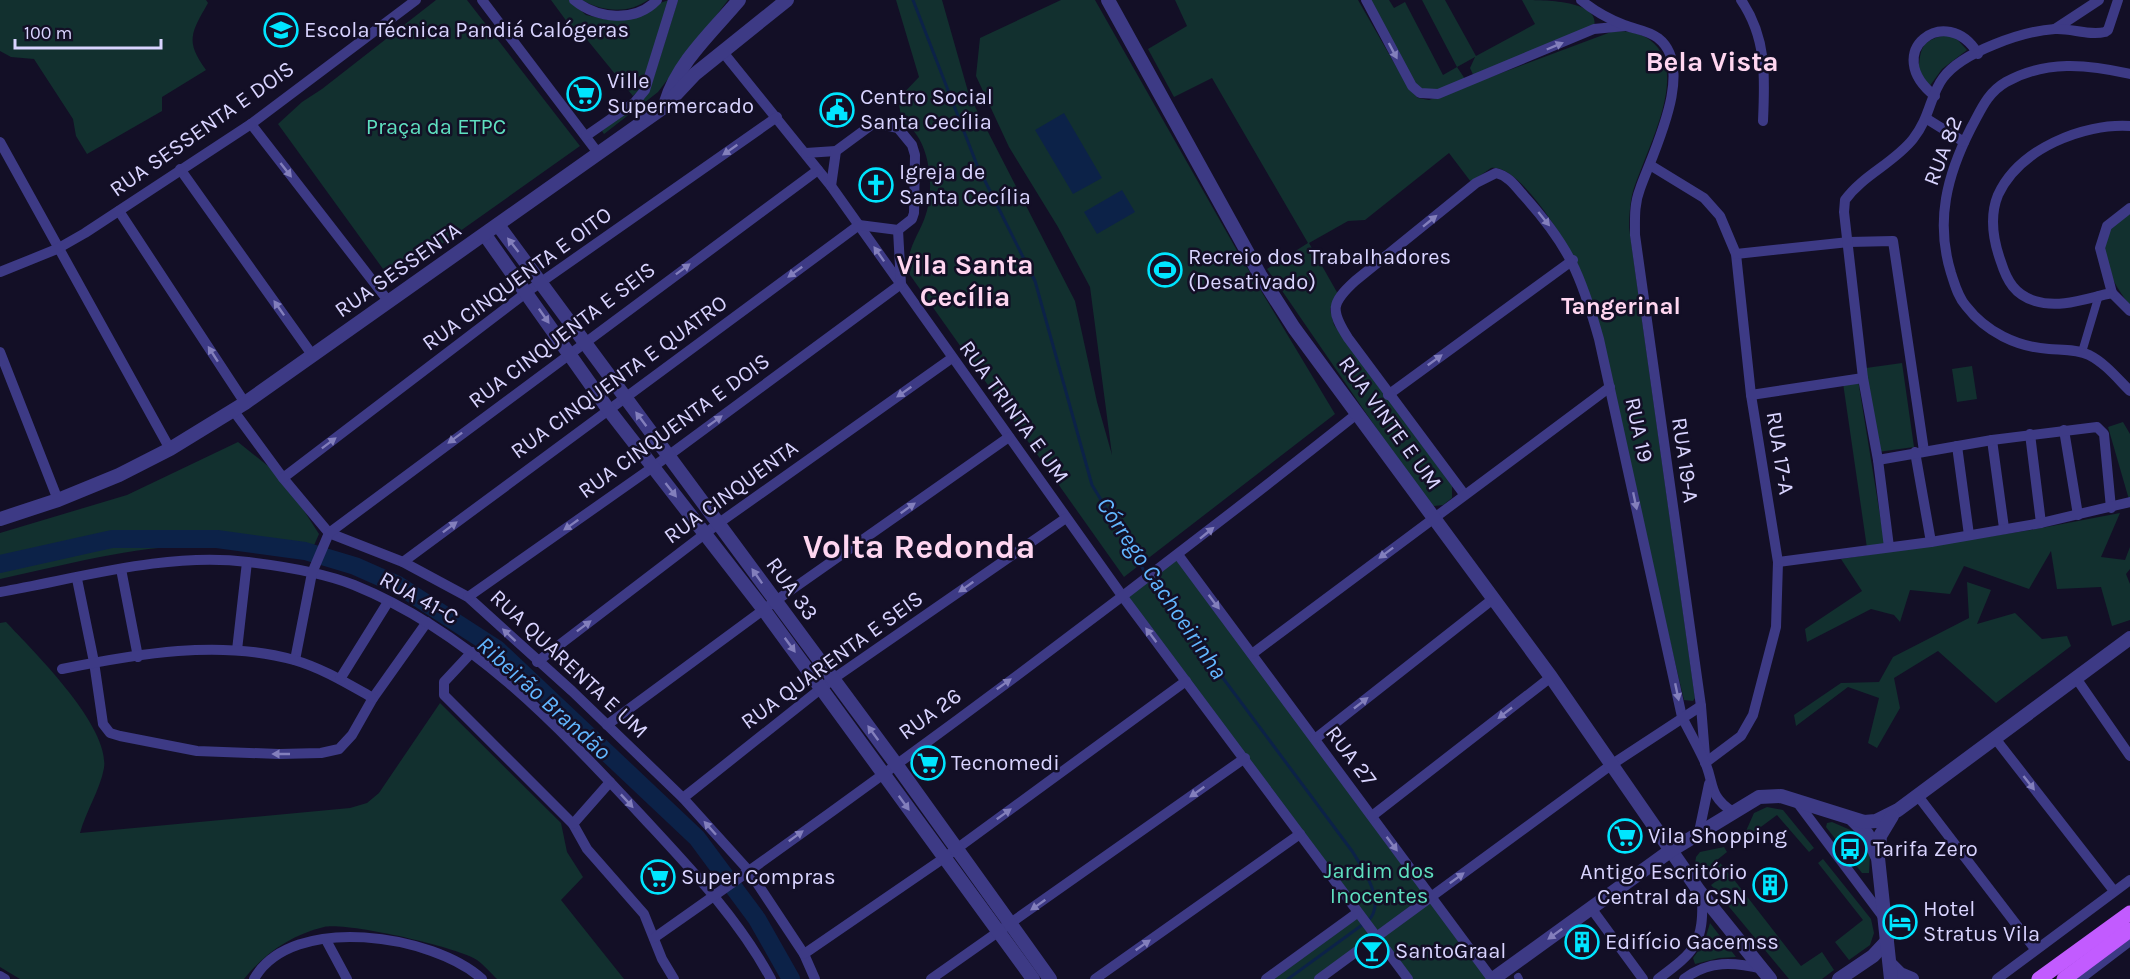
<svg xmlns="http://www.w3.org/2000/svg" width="2130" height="979" font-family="Karla,sans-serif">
<rect width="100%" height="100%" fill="#130f26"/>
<!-- green -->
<g fill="#12302f">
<path d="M 0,0 L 206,0 L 208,3 C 191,33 185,41 206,70 L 162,97 L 162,111 L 87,154 L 76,136 L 73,119 L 34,59 L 11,57 L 0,51 Z"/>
<polygon points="436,0 467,0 580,146 391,280 278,124 302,102 322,89"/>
<polygon points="551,0 569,0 586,15 609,20 669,0 641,88 633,96 580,31 576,34"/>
<path d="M 582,0 L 648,0 C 628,14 603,12 582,0 Z"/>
<polygon points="678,0 728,0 658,92 604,134 602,131 650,89"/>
<path d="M 896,0 L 942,0 L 969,95 L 1075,301 L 1097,402 L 1112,455 L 1090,287 L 1058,227 L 1009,147 L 976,76 L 980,38 L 1061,0 L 1095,0 L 1239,254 L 1335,414 L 1124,577 L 910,275 C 904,249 919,237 926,214 C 935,188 930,135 902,122 L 898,99 L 919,77 Z"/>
<path d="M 1175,0 L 1358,0 L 1409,89 L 1418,98 L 1429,100 L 1611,32 C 1624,30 1639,32 1650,40 C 1693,72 1643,154 1632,195 C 1630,205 1629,216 1629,227 L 1695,698 L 1693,701 L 1684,700 L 1583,277 C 1573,252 1521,163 1491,168 L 1471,182 L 1449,153 L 1365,220 L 1348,221 L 1309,243 L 1338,294 L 1330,309 L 1334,325 L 1452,486 L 1452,498 L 1443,505 L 1434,506 L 1427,502 L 1267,269 L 1308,243 L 1212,78 L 1174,97 L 1148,49 L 1187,26 Z"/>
<path d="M 1367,0 L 1389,0 L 1394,8 L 1405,2 L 1443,75 L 1457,67 L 1422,0 L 1445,0 L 1476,56 L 1535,24 L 1522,0 C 1542,0 1601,0 1594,26 L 1475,79 L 1470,68 L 1475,57 L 1457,67 L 1467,82 L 1443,91 L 1418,90 Z"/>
<path d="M 1952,34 L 1967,50 L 1942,69 L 1929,87 L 1918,74 C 1921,44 1921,40 1952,34 Z"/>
<path d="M 2130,213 L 2130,305 C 2115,287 2096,255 2108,231 C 2112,224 2124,218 2130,213 Z"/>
<polygon points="1902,363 1914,447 1878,452 1866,368"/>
<polygon points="1972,366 1977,399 1957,402 1952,369"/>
<polygon points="1858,380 1885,546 1867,548 1843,383"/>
<polygon points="2123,422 2130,434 2130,503 2108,427"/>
<path d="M 238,442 L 283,478 L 319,534 L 308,559 C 274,553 242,546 208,546 C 138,544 68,565 0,579 L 0,533 L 127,495 Z"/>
<polygon points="2120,513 2101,557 2125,560 2130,547 2130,569 2126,574 2130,584 2130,620 2112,626 2101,587 2057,589 2051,551 2029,589 1964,566 1950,594 1910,590 1900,622 1894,615 1871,609 1807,642 1805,629 1862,591 1841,559 2031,530"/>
<polygon points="1179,556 1492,979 1408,979 1376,938 1319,979 1266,979 1357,913 1123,597"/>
<polygon points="1967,582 1991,590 1977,624 2015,613 2042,639 2067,636 2071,646 1996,703 1938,651 1894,678 1900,708 1877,748 1868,743 1879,698 1848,687 1796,726 1794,715 1841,683 1879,682 1893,657 1969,618"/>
<path d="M 6,622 C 34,652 110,726 104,768 C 100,790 86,811 80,833 L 350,808 L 367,803 L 379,793 L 440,703 L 561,823 L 567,852 L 583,877 L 561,900 L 624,979 L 497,979 C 491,973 484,965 477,960 C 457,947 347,922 324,927 C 291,935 265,953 244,979 L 20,979 L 0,967 L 0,623 Z"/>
<polygon points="1767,807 1783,810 1814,848 1809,852 1777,815 1750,835 1746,831 1754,813"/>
<polygon points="1832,822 1862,835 1870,854 1869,873 1862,873 1826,827 1827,823"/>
<polygon points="1724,847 1727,852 1717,860 1723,866 1706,879 1695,864 1696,857 1700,852"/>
<polygon points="1823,859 1871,919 1874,933 1870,945 1849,960 1835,942 1863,920 1818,863"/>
<polygon points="1728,872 1801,966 1822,952 1834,970 1822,979 1789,979 1711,885"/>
<polygon points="1710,923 1736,957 1719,958 1695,964 1693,958 1704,943"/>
</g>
<!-- water -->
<g fill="#0c2248">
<polygon points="1064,113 1102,178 1073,194 1035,130"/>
<polygon points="1122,190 1135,212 1097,234 1084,212"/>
</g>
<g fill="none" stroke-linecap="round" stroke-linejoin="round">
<!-- stream -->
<g stroke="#0c2248" stroke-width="3">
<polyline points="913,0 977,165 1035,281 1092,485 1146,574"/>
<path d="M 1149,579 L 1352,851 C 1363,868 1387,903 1368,921"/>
<polyline points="1288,979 1362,925"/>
</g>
<!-- river -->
<polyline stroke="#0c2248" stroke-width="18" points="0,564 112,539 217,539 305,551 355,566 398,585 497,649 697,838 757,919 791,979"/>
<!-- pedestrian -->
<g stroke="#3d3a85" stroke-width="8">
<polyline points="2082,352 2099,295"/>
<polyline points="1518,977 1519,979"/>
</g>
<!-- minor -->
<g stroke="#3d3a85" stroke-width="10">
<polyline points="482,0 598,153"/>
<path d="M 574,0 C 597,19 635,23 657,0"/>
<polyline points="1366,0 1412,86 1420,93 1438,94 1594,29 1625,26"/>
<path d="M 1581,0 C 1594,11 1609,19 1624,25 C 1637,30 1647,30 1658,38 C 1697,68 1652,154 1640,189 C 1634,204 1635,219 1635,235 L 1701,706 L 1705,756"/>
<path d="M 1741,0 C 1767,38 1765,77 1763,121"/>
<polyline points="2055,29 2099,0"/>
<polyline points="722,51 831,186 1123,597 1408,979"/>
<path d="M 2130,74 C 2087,64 2046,60 2006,82 C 1987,93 1981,110 1971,128 C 1947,175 1935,221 1951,273 C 1955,285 1958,297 1966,306 C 1986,332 2017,347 2049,349 C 2062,350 2077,349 2089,355 C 2105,363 2117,378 2130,391"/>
<path d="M 1935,96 C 1879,52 1947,1 1978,54"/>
<polyline points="1927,119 1964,142"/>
<polyline points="251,124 389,302"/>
<polyline points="586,136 635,102 645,90 673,0"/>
<polyline points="0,142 170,449"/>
<polyline points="806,153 836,151"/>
<polyline points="1650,165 1704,198 1720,216 1736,254 1751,395 1778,562 1776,627 1753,715 1741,736 1705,763"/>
<polyline points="180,169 313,356"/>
<polyline points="2130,208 2107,226 2100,248 2112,293 2130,311"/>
<polyline points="119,211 245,403"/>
<polyline points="1736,254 1849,242 1893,241 1924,451"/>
<polyline points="0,272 57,249 85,233 251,124 416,0"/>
<path d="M 2112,293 C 2087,298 2060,309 2035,301 C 2015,295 2007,281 2001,262 C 1993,240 1989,217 1998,195 C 2019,149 2083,123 2130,126"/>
<polyline points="0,352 58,500"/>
<polyline points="1388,395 1573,260"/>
<polyline points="1751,395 1863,378"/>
<polyline points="233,410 283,478 329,533 403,562 468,597 572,691 683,798 749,871 804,954 815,979"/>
<polyline points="2064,430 2078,515"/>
<polyline points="2030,434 2041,523"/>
<polyline points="1992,440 2004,528"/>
<polyline points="1957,446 1969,535"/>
<polyline points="1915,452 1931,542"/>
<polyline points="1878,460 1992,440 2097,427 2104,434 2111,508"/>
<polyline points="283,478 527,292 777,117"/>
<path d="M 1464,494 L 1348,338 C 1330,310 1331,303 1355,281 L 1476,183 L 1496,173 C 1509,176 1516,187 1524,196 C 1569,246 1581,275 1599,339 L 1682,717 C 1689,731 1697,745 1704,760 C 1715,783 1707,795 1733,812"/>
<path d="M 1889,547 L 1878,460 L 1863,378 L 1844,212 L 1845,200 C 1863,175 1894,163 1913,139 C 1930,118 1930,95 1943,78 C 1962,52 2023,31 2055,29 C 2071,28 2089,36 2105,32 L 2108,30 L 2118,0"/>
<polyline points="1179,556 1492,979"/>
<polyline points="403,562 859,225 898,230 912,219 914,213 915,155 912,145 898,128 874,123 836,151 831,186"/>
<polyline points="1778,562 1931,542 2041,523 2130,502"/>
<polyline points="121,569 138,657"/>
<polyline points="77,579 94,662 103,724 110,733 120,736 197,751 279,754 321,753 339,749 352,735 373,698 427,622"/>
<path d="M 0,592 C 80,578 166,552 248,562 C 282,566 321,572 354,585 C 470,632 556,724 639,813 C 687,865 737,916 771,979"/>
<polyline points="468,597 653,467 901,284 898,230"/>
<polyline points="237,650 247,562"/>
<polyline points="472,652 444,682 444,695 573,824 587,849 644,914 662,959 674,979"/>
<polyline points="1252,654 1610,387"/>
<polyline points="295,660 312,573 329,533 818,170"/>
<polyline points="537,662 719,523 952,358"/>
<path d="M 62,669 C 136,654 220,639 294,660 C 322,668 348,684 373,698"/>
<polyline points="2076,678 2130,756"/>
<polyline points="340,679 388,602"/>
<polyline points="607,725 774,602 1009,437"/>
<polyline points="1994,737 2114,891"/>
<polyline points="1315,739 1493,599"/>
<polyline points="1918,796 2035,949"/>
<polyline points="683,798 833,679 1066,518"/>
<polyline points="1797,802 1884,918"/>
<polyline points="1372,816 1551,677"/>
<polyline points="573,824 610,782"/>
<polyline points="1699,832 1709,784"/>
<polyline points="1591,908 1643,979"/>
<path d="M 654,938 C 894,770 1129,595 1358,413"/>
<polyline points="326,940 347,979"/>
<polyline points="804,954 944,858 1186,681"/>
<polyline points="0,976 5,979"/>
<path d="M 254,979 C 292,912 434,935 482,979"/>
<polyline points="931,979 1245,758"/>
<polyline points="1095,979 1300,834"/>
<polyline points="1266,979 1357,913"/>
<polyline points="1319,979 1611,765 1701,706"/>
<path d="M 1658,979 C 1696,951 1704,943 1702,894"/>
<path d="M 1684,979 C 1709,960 1734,962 1763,969"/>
<polyline points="1997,979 2130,880"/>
<polyline points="2080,979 2130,941"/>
</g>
<!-- tertiary -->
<g stroke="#3d3a85" stroke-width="14">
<polyline points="1108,0 1260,275 1294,328 1551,677 1699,891 1770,979"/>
<path d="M 666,102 C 678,62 713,31 739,0"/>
<polyline points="498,225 896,764 1050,979"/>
<polyline points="485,235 608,409 764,610 1033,979"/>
<polyline points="0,519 58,500 119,475 170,449 245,403 664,107 695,74 787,0"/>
<polyline points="1853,820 1867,834 1877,856"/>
<polyline points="1890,964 1900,974 1912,979"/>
<polyline points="1493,979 1670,851 1759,797 1781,796 1864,822 1876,821 1898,810 2130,638"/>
<polyline points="1839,979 1873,956 1887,941"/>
<polyline points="1891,979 1878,858 1880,836 1892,816"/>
</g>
<!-- primary -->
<g stroke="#c25bff" stroke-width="15">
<polyline points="2039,979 2130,913"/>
<polyline points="2064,979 2130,930"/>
</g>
</g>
<!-- one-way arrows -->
<defs><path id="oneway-solid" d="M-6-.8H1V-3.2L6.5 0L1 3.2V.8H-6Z" transform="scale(1.5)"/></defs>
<g fill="#837fbc">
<use href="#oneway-solid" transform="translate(1555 46) rotate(-23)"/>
<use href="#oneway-solid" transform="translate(1393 51) rotate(62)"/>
<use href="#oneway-solid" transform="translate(730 150) rotate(145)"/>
<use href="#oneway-solid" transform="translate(286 170) rotate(52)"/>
<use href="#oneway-solid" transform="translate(1544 219) rotate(51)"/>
<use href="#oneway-solid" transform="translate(1430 221) rotate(-39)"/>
<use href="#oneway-solid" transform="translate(513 245) rotate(-128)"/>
<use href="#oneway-solid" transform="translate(879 254) rotate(-125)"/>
<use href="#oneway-solid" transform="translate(683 269) rotate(-37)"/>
<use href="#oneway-solid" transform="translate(795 272) rotate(144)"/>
<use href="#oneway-solid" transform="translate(279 308) rotate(-125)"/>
<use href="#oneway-solid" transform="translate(544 316) rotate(55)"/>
<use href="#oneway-solid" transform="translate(213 354) rotate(-123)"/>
<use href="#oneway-solid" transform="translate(1435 360) rotate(-36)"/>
<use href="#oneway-solid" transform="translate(904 392) rotate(145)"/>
<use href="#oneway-solid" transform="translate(641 419) rotate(-127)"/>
<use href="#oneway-solid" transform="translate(715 421) rotate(-36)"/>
<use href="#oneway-solid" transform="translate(455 438) rotate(143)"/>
<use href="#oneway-solid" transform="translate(329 443) rotate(-37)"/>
<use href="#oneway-solid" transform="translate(671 490) rotate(52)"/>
<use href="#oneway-solid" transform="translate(1635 501) rotate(78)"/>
<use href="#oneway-solid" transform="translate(908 508) rotate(-35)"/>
<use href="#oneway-solid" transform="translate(571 525) rotate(145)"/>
<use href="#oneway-solid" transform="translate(450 527) rotate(-37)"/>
<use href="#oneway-solid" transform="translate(1207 533) rotate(-39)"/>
<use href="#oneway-solid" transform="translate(1386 553) rotate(143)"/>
<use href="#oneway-solid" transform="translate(757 576) rotate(-125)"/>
<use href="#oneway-solid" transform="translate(966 587) rotate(145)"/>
<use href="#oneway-solid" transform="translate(1214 602) rotate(53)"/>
<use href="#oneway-solid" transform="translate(584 626) rotate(-37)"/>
<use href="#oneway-solid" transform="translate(509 635) rotate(-137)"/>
<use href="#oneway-solid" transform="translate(1151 635) rotate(-127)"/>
<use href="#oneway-solid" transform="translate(790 645) rotate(54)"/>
<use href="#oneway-solid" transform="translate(1004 684) rotate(-36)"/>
<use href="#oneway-solid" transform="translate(1677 692) rotate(78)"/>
<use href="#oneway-solid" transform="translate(1361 703) rotate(-38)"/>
<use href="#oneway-solid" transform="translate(1505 713) rotate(142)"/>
<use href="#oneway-solid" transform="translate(873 733) rotate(-126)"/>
<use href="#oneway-solid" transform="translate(281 754) rotate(-180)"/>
<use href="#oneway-solid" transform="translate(2029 783) rotate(52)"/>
<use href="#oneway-solid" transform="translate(1197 792) rotate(145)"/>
<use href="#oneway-solid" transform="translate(627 801) rotate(47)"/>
<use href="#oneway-solid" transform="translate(904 803) rotate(54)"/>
<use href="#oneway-solid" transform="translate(1004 814) rotate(-36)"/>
<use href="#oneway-solid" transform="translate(710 828) rotate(-132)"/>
<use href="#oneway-solid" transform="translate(796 836) rotate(-36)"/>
<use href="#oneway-solid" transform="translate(1392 844) rotate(53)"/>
<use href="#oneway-solid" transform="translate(1457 878) rotate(-36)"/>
<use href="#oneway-solid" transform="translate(1038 905) rotate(145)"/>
<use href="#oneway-solid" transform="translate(1555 934) rotate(144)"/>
<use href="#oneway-solid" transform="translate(1143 945) rotate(-35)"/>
</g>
<!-- icons -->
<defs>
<symbol id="school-ring" viewBox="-11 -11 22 22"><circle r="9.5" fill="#130f26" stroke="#00e5ff" stroke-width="1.5"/><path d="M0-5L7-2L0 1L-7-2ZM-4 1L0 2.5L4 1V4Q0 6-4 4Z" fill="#00e5ff"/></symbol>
<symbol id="supermarket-ring" viewBox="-11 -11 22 22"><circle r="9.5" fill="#130f26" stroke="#00e5ff" stroke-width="1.5"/><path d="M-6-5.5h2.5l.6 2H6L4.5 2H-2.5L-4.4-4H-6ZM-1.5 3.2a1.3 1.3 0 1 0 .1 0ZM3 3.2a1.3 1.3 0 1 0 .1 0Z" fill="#00e5ff"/></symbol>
<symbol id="civic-ring" viewBox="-11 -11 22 22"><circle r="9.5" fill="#130f26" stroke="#00e5ff" stroke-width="1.5"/><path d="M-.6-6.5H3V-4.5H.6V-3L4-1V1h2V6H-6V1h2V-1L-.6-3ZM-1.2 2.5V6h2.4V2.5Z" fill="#00e5ff"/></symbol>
<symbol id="church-ring" viewBox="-11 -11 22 22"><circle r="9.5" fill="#130f26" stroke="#00e5ff" stroke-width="1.5"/><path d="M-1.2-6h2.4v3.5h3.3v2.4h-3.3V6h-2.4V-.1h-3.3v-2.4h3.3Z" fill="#00e5ff"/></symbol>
<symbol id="stadium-ring" viewBox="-11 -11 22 22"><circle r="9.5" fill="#130f26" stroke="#00e5ff" stroke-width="1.5"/><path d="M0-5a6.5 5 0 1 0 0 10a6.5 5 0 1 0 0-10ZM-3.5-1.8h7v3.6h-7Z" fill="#00e5ff"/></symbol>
<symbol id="bus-ring" viewBox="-11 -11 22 22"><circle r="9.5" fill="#130f26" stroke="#00e5ff" stroke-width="1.5"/><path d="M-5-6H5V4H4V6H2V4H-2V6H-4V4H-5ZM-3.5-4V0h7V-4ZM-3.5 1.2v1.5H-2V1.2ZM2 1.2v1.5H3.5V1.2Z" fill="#00e5ff"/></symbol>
<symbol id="building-ring" viewBox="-11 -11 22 22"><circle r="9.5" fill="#130f26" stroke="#00e5ff" stroke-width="1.5"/><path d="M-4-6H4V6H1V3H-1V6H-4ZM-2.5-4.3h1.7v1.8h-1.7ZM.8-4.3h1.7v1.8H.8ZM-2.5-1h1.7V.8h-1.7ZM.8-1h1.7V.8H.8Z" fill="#00e5ff"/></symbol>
<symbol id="hotel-ring" viewBox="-11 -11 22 22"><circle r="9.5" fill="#130f26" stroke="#00e5ff" stroke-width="1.5"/><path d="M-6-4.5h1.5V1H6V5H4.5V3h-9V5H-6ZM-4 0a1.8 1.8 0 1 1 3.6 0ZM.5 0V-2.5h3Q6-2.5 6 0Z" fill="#00e5ff"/></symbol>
<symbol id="bar-ring" viewBox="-11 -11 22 22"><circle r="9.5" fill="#130f26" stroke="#00e5ff" stroke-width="1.5"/><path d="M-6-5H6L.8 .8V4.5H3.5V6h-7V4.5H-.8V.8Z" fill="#00e5ff"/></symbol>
</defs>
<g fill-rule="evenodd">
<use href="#school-ring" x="262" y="11" width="38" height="38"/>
<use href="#supermarket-ring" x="565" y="75" width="38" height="38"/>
<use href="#civic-ring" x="818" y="91" width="38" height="38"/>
<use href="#church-ring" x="857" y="166" width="38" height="38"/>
<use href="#stadium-ring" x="1146" y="251" width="38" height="38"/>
<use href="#supermarket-ring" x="909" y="744" width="38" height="38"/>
<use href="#supermarket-ring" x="1606" y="817" width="38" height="38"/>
<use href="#bus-ring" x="1831" y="830" width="38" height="38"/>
<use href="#supermarket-ring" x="639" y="858" width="38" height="38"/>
<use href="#building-ring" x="1751" y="866" width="38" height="38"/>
<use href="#hotel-ring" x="1881" y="903" width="38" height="38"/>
<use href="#building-ring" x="1563" y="923" width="38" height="38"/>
<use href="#bar-ring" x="1353" y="932" width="38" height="38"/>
</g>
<g text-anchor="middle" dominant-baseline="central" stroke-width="5" stroke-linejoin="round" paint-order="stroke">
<!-- poi labels -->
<g font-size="22" fill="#d9d4ff" stroke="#130f26" text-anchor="start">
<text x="304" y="30">Escola Técnica Pandiá Calógeras</text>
<text x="607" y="81">Ville<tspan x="607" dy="25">Supermercado</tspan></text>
<text x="860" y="97">Centro Social<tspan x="860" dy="25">Santa Cecília</tspan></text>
<text x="899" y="172">Igreja de<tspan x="899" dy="25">Santa Cecília</tspan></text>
<text x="1188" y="257">Recreio dos Trabalhadores<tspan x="1188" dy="25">(Desativado)</tspan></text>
<text x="951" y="763">Tecnomedi</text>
<text x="1648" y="836">Vila Shopping</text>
<text x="1873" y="849">Tarifa Zero</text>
<text x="1747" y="872" text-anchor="end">Antigo Escritório<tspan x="1747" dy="25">Central da CSN</tspan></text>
<text x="681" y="877">Super Compras</text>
<text x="1923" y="909">Hotel<tspan x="1923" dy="25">Stratus Vila</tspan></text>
<text x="1605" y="942">Edifício Gacemss</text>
<text x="1395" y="951">SantoGraal</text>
</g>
<!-- park labels -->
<g font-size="22" fill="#5fe0c0" stroke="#130f26">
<text x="436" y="127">Praça da ETPC</text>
<text x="1379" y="871">Jardim dos<tspan x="1379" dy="25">Inocentes</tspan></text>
</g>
<!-- street labels -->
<g font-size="22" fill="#d9d4ff" stroke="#130f26">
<text transform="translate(202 129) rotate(-35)">RUA SESSENTA E DOIS</text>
<text transform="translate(1943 151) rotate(-69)">RUA 82</text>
<text transform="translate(398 270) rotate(-35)">RUA SESSENTA</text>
<text transform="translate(517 279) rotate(-36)">RUA CINQUENTA E OITO</text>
<text transform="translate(562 335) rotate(-37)">RUA CINQUENTA E SEIS</text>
<text transform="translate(619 377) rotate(-36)">RUA CINQUENTA E QUATRO</text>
<text transform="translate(1014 412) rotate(54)">RUA TRINTA E UM</text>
<text transform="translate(1390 423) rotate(54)">RUA VINTE E UM</text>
<text transform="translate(674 426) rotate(-36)">RUA CINQUENTA E DOIS</text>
<text transform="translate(1639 430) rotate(78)">RUA 19</text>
<text transform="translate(1780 453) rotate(81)">RUA 17-A</text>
<text transform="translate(1685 460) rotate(82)">RUA 19-A</text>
<text transform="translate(731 492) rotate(-36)">RUA CINQUENTA</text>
<text transform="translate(792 589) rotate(54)">RUA 33</text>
<text transform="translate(419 598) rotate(29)">RUA 41-C</text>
<text transform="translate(832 660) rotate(-36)">RUA QUARENTA E SEIS</text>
<text transform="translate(569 664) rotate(43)">RUA QUARENTA E UM</text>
<text transform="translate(930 714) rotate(-36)">RUA 26</text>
<text transform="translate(1351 756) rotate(53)">RUA 27</text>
</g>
<!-- neighbourhood labels -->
<g font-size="24" font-weight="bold" fill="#ffd6f0" stroke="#130f26">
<text x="1621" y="306">Tangerinal</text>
</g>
<!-- water labels -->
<g font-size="24" font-style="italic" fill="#62b6ff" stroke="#130f26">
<text transform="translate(1162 588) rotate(56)">Córrego Cachoeirinha</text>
<text transform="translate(544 698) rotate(42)">Ribeirão Brandão</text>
</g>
<!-- district labels -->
<g font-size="28" font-weight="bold" fill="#ffd6f0" stroke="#130f26">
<text x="1712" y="61">Bela Vista</text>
<text x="965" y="264">Vila Santa<tspan x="965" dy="32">Cecília</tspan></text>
</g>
<!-- town labels -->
<g font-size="34" font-weight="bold" fill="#ffd6f0" stroke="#130f26">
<text x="919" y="547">Volta Redonda</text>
</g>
</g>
<!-- scale -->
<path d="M15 39v9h146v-9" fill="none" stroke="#d9d4ff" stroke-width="3"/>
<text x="24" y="39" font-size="18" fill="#d9d4ff" stroke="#130f26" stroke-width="4.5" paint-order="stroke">100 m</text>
</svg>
